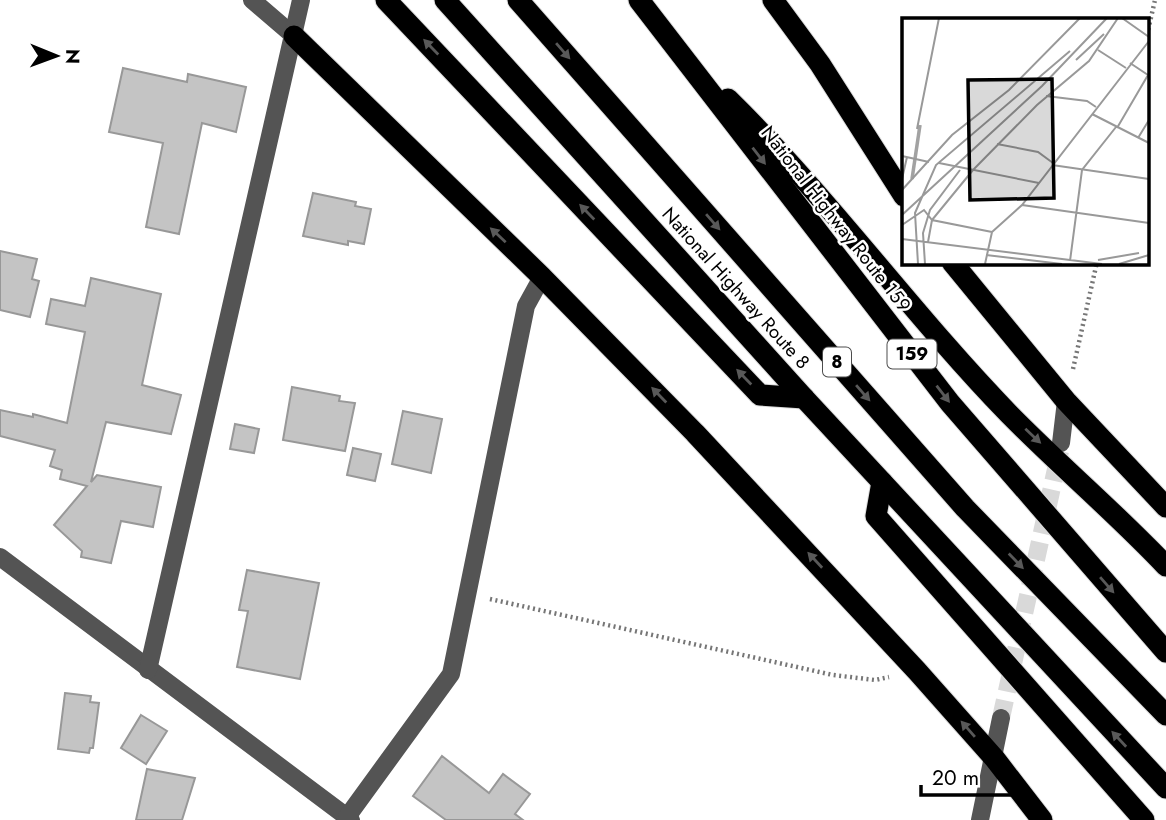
<svg xmlns="http://www.w3.org/2000/svg" width="1166" height="820" font-family="Jost,sans-serif">
<rect width="100%" height="100%" fill="#fff"/>
<!-- building -->
<g fill="#c4c4c4" stroke="#989898" stroke-width="2">
<polygon points="123,68 187,82 188,74 246,87 236,132 202,123 179,234 146,227 163,143 109,132"/>
<polygon points="313,193 356,202 355,206 371,209 364,244 348,241 348,245 303,236"/>
<polygon points="0,251 37,259 32,279 39,281 30,317 0,310"/>
<polygon points="91,278 161,294 142,385 181,395 171,434 106,422 91,482 97,475 161,487 153,527 121,521 111,563 81,557 82,551 54,525 87,486 60,479 62,470 50,466 55,450 0,436 0,410 33,417 33,414 67,423 85,332 46,324 51,299 85,306"/>
<polygon points="292,387 340,396 339,401 355,403 345,451 283,440"/>
<polygon points="403,411 442,419 431,473 392,464"/>
<polygon points="235,424 259,429 254,453 230,449"/>
<polygon points="353,448 381,454 375,481 347,475"/>
<polygon points="247,570 319,583 300,679 237,667 248,611 239,610"/>
<polygon points="65,693 91,696 90,702 99,703 93,748 90,748 89,753 58,749"/>
<polygon points="141,715 167,731 146,764 121,748"/>
<polygon points="442,756 489,793 503,774 530,794 515,814 523,820 446,820 413,796"/>
<polygon points="147,769 195,778 182,820 136,820"/>
</g>
<g fill="none" stroke-linecap="round" stroke-linejoin="round">
<!-- minor-tunnel -->
<polyline stroke="#d9d9d9" stroke-width="18" stroke-dasharray="18 9" stroke-linecap="butt" points="1001,718 1060,451"/>
<defs>
<g id="highway">
<polyline points="386,0 760,395 804,398"/>
<polyline points="445,0 804,398 1166,788"/>
<polyline points="518,0 965,508 1166,715"/>
<polyline points="639,0 950,403 1166,652"/>
<polyline points="773,0 820,64 904,196"/>
<polyline points="294,36 542,277 695,433 917,671 995,759 1042,820"/>
<path d="M 728,99 C 829,198 911,313 1009,414 C 1060,466 1116,513 1166,566"/>
<polyline points="952,262 1066,401 1166,507"/>
<polyline points="882,482 876,516 1144,820"/>
</g>
</defs>
<!-- highway casing -->
<use href="#highway" stroke="#dbdbdb" stroke-width="23"/>
<!-- path -->
<g stroke="#767676" stroke-width="4.5" stroke-dasharray="2 3.5" stroke-linecap="butt">
<polyline points="1147,35 1155,0"/>
<polyline points="1073,369 1097,262"/>
<polyline points="490,599 833,675 875,680 889,677"/>
</g>
<!-- minor -->
<g stroke="#545454" stroke-width="18">
<polyline points="252,0 294,36"/>
<polyline points="1061,443 1066,401"/>
<polyline points="0,557 351,820"/>
<polyline points="148,670 301,0"/>
<polyline points="347,817 451,674 526,306 542,277"/>
<polyline points="980,820 1001,718"/>
</g>
<!-- highway -->
<use href="#highway" stroke="#000" stroke-width="21"/>
</g>
<!-- one-way arrows -->
<defs><path id="oneway-solid" d="M-6-.8H1V-3.2L6.5 0L1 3.2V.8H-6Z" transform="scale(1.75)"/></defs>
<g fill="#595959">
<use href="#oneway-solid" transform="translate(431 47) rotate(-134)"/>
<use href="#oneway-solid" transform="translate(563 51) rotate(49)"/>
<use href="#oneway-solid" transform="translate(759 156) rotate(52)"/>
<use href="#oneway-solid" transform="translate(587 212) rotate(-134)"/>
<use href="#oneway-solid" transform="translate(713 222) rotate(49)"/>
<use href="#oneway-solid" transform="translate(498 235) rotate(-137)"/>
<use href="#oneway-solid" transform="translate(744 377) rotate(-134)"/>
<use href="#oneway-solid" transform="translate(863 393) rotate(49)"/>
<use href="#oneway-solid" transform="translate(943 394) rotate(52)"/>
<use href="#oneway-solid" transform="translate(659 395) rotate(-134)"/>
<use href="#oneway-solid" transform="translate(1033 436) rotate(43)"/>
<use href="#oneway-solid" transform="translate(815 560) rotate(-133)"/>
<use href="#oneway-solid" transform="translate(1016 561) rotate(46)"/>
<use href="#oneway-solid" transform="translate(1107 585) rotate(49)"/>
<use href="#oneway-solid" transform="translate(968 729) rotate(-131)"/>
<use href="#oneway-solid" transform="translate(1119 739) rotate(-133)"/>
</g>
<g text-anchor="middle" dominant-baseline="central" stroke-width="5" stroke-linejoin="round" paint-order="stroke">
<!-- shield labels -->
<g fill="#fff" stroke="#4c4c4c" stroke-width="2">
<rect x="887.5" y="339.5" width="49" height="29" rx="5"/>
<rect x="823" y="347.5" width="28" height="29" rx="5"/>
</g>
<g font-size="18" font-weight="bold" fill="#000">
<text x="912" y="354">159</text>
<text x="837" y="362">8</text>
</g>
<!-- street labels -->
<g font-size="19" fill="#000" stroke="#fff">
<text transform="translate(836 219) rotate(52)">National Highway Route 159</text>
<text transform="translate(736 288) rotate(48)">National Highway Route 8</text>
</g>
</g>
<!-- overview -->
<g transform="translate(902 18)">
<rect width="247" height="247" fill="#fff"/>
<path fill="none" stroke="#a2a2a2" stroke-width="3.5" d="M 10,161 L 18,107"/>
<path fill="none" stroke="#999" stroke-width="2" d="M 220,0 L 247,19M 196,32 L 224,50M 174,42 L 202,16M 144,78 L 185,83 L 194,89M 190,96 L 247,125M 215,110 L 246,57 L 228,45M 15,111 L 37,0M 236,120 L 247,102M 95,126 L 136,134 L 151,145M 0,138 L 27,144M 37,145 L 137,165M 150,147 L 247,161M 71,152 L 135,87 L 187,43 L 216,0M 0,161 L 5,139M 0,172 L 50,117 L 107,72 L 178,0M 120,187 L 247,205M 0,197 L 140,68 L 205,0M 0,207 L 22,192 L 30,202 L 90,214M 0,221 L 200,246M 26,224 L 30,202 L 71,152M 84,237 L 160,246M 196,242 L 237,235M 168,243 L 180,152 L 214,109M 16,246 L 13,195 L 34,147 L 168,33M 23,246 L 21,215 L 28,192 L 58,152M 83,246 L 90,214 L 120,187 L 247,23M 217,246 L 247,237"/>
<path fill="#000" fill-opacity="0.15" stroke="#000" stroke-width="3.5" d="M 150,61 L 152,180 L 68,182 L 66,62 Z"/>
<rect width="247" height="247" fill="none" stroke="#000" stroke-width="3.5"/>
</g>
<!-- north arrow -->
<g transform="translate(56 56) rotate(91)" stroke="#ffffff" stroke-width="5" paint-order="stroke">
<path d="M0-5L12 26L0 18L-12 26Z" fill="#000000"/>
<text y="-10" font-size="19" font-weight="bold" text-anchor="middle" fill="#000000">N</text>
</g>
<!-- scale -->
<path d="M921 785v10h96v-10" fill="none" stroke="#000000" stroke-width="3.5"/>
<text x="932" y="785" font-size="21" fill="#000000" stroke="#ffffff" stroke-width="5" paint-order="stroke">20 m</text>
</svg>
